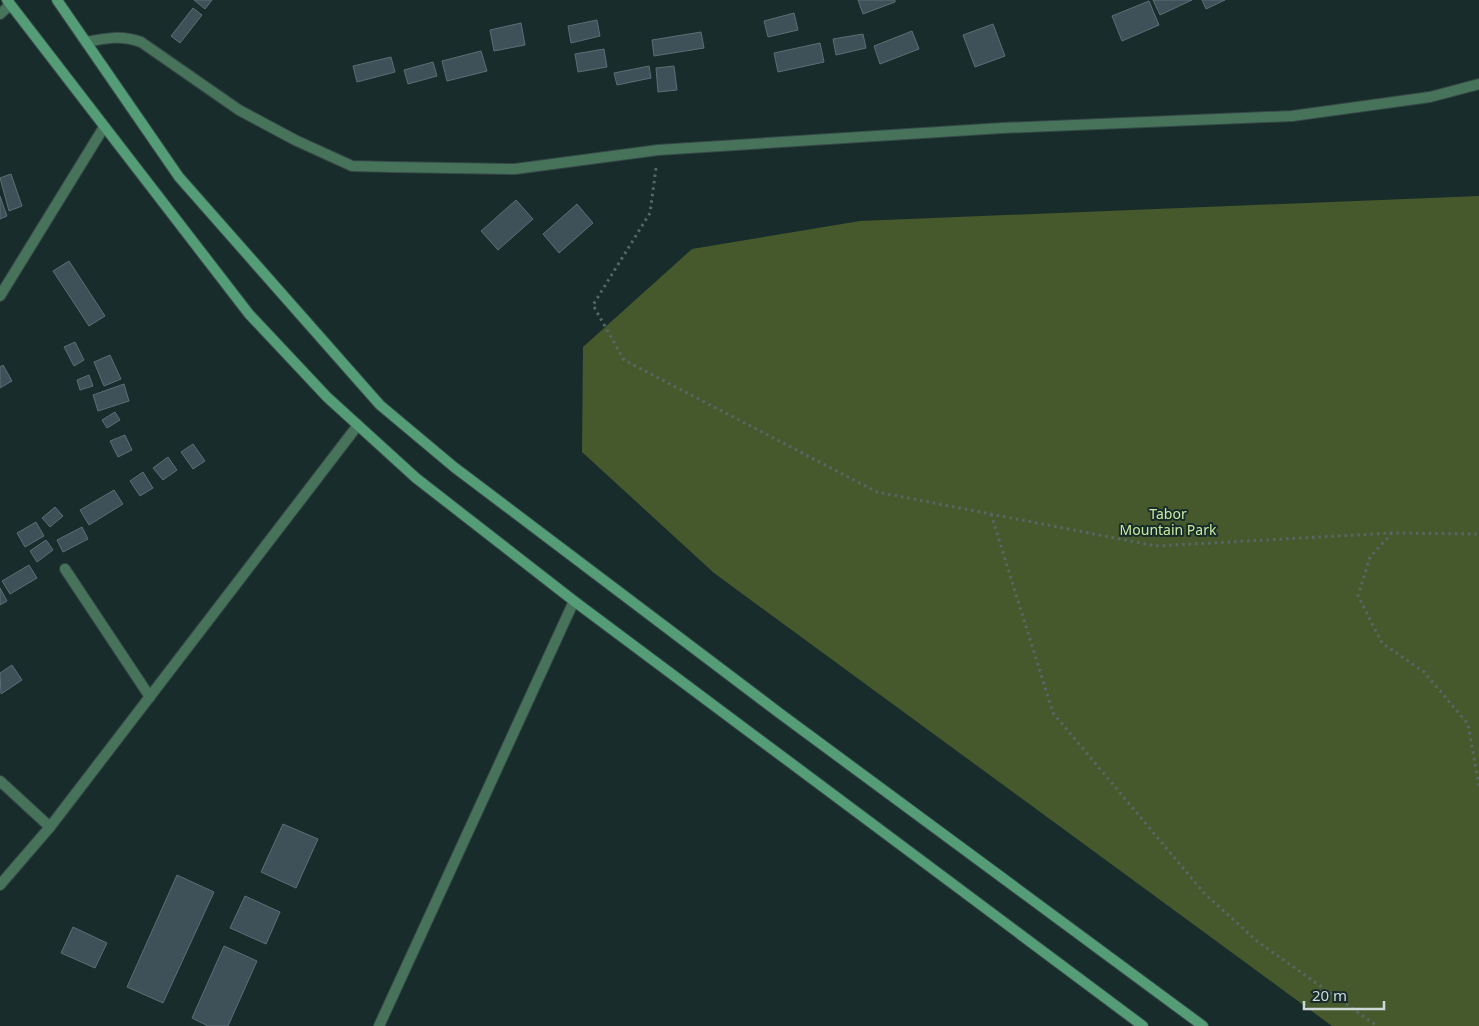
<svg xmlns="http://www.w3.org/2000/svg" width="1479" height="1026" font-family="'Noto Sans',sans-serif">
<rect width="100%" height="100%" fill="#182c2b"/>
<!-- green -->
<polygon fill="#46592c" points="1479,196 1479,1026 1332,1026 714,573 582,452 583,347 692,249 860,221"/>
<!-- building -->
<g fill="#3e5158" stroke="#5b6f76">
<polygon points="194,0 212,0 205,9"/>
<polygon points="858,0 895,0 895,2 863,14"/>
<polygon points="1153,0 1192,0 1160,15"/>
<polygon points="1202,0 1225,0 1206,9"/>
<polygon points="1149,1 1159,25 1122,41 1112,16"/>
<polygon points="193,8 202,15 180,43 171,36"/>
<polygon points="794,13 798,30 768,37 764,21"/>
<polygon points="597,20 600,36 571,43 568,26"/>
<polygon points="521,23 525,45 494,51 490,30"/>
<polygon points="993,24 1005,56 975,67 963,35"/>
<polygon points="912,31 919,49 880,64 874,46"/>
<polygon points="701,32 704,48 654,56 652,40"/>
<polygon points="863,34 866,48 836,55 833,39"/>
<polygon points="820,43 824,62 778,72 774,53"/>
<polygon points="604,49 607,67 578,72 575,54"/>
<polygon points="481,51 487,71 447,81 442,61"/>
<polygon points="391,57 395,72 357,82 353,66"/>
<polygon points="433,62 437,76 408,84 404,70"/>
<polygon points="649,66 651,78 617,85 614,73"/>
<polygon points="674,66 677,90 658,92 656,68"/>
<polygon points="11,174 22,206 9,211 0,178"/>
<polygon points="0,196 7,216 0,219"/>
<polygon points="516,200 533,219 498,250 481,231"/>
<polygon points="577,204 593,223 559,253 543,234"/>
<polygon points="69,261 105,316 89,326 53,271"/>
<polygon points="75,342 84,360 74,366 64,347"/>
<polygon points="110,355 121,379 104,386 94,362"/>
<polygon points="3,365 12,381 0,388 0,367"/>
<polygon points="89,375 93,386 80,390 77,380"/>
<polygon points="124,384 129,401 98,411 93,395"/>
<polygon points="115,412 120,420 107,428 102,420"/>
<polygon points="125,435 132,450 118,457 110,441"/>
<polygon points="193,444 205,461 193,469 181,452"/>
<polygon points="168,457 177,470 163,480 153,468"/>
<polygon points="143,472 153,488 140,496 130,481"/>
<polygon points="114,490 123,504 89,525 80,510"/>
<polygon points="55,507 63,516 50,527 42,518"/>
<polygon points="36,522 44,536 25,547 17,533"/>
<polygon points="82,527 88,539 63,552 57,540"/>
<polygon points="46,540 53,550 37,562 30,551"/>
<polygon points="29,565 37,578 10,594 2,581"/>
<polygon points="0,588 7,601 0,605"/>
<polygon points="12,665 22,680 1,694 0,673"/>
<polygon points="283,824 318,839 296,888 261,872"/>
<polygon points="177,875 214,892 163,1003 127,987"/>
<polygon points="245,896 280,912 266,944 230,928"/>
<polygon points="73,927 107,943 95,968 61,953"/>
<polygon points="224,946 257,961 228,1026 208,1026 192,1018"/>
</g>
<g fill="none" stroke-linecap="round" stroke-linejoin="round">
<defs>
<g id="street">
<polyline points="0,14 10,5"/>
<path d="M 86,42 C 106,38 121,35 141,42 L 239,110 L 295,140 L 352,166 L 391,167 L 515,169 L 658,150 L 1002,128 L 1292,116 L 1430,97 L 1479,84"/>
<polyline points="0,296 104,127"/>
<polyline points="65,569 150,697"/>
<polyline points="0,781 50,827"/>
<polyline points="0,885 50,827 358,425"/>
<polyline points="379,1026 574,601"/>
</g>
<g id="secondary">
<polyline points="7,0 249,314 327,397 416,478 574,601 1143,1026"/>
<polyline points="57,0 179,177 380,405 454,467 782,715 1203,1026"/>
</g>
</defs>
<!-- street casing -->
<use href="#street" stroke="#354847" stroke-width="12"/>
<!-- secondary casing -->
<use href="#secondary" stroke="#354847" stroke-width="12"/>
<!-- path -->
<g stroke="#566766" stroke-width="3" stroke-dasharray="2.5 4" stroke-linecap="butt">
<polyline points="656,168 650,213 593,305 624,360 877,492 1156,546 1392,533 1479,534"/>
<polyline points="991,514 1053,713 1204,893 1258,942 1377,1026"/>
<polyline points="1392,533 1370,557 1358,596 1382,643 1424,672 1468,724 1479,786"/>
</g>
<!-- street -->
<use href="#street" stroke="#47735b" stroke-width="10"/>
<!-- secondary -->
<use href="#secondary" stroke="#559d77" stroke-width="10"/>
</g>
<g text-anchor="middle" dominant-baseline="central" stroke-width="4" stroke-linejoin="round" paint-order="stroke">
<!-- park labels -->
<g font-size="14" fill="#c9eb9e" stroke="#182c2b">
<text x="1168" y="513">Tabor<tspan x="1168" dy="16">Mountain Park</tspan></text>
</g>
</g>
<!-- scale -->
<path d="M1304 1001v8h80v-8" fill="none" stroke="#cdd9d8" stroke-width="2.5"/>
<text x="1312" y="1001" font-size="15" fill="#cdd9d8" stroke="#182c2b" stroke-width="4" paint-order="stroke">20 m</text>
</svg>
